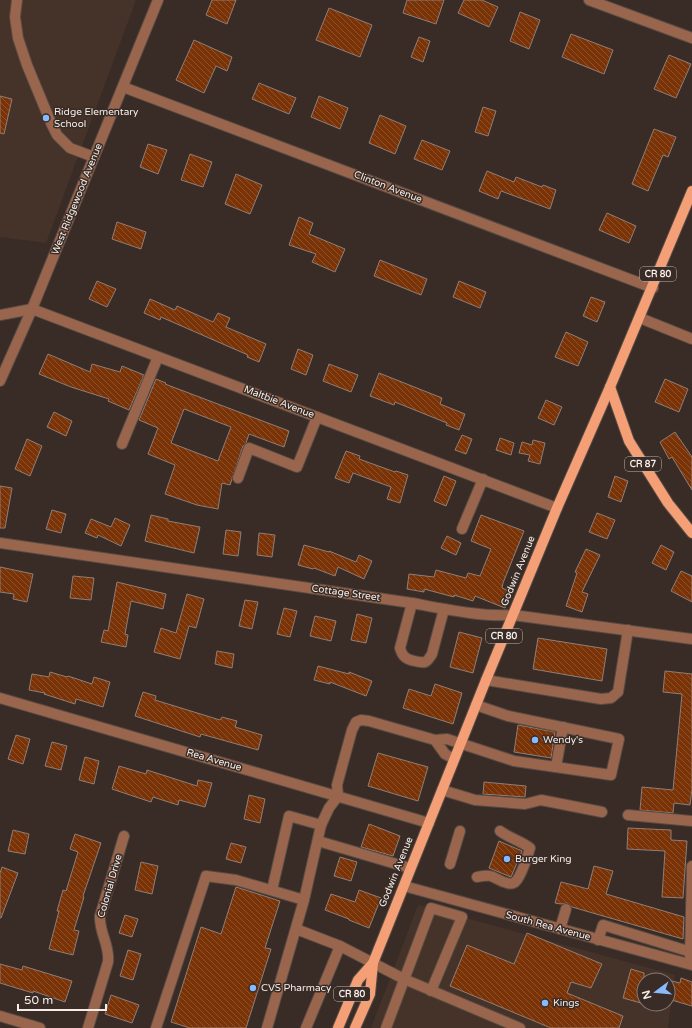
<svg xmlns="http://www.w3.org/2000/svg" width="692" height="1028" font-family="'Varela Round',sans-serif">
<defs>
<pattern id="building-back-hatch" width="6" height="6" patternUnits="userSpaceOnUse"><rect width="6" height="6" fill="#793307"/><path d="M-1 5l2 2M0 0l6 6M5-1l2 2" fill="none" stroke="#8d512b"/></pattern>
</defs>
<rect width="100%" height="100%" fill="#392c26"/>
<!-- built -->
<g fill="#453228" fill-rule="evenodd">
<polygon points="0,0 136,0 46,243 0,237"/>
<path d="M 418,905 L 675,975 L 668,1028 L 371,1028 ZM 644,980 L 668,980 L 668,1004 L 644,1004 Z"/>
</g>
<!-- building -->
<g fill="url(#building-back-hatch)" stroke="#8f7e77" fill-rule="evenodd">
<polygon points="212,0 236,0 227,24 206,15"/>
<polygon points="407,0 444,0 436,24 403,13"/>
<polygon points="464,0 482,0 498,7 489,27 458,13"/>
<polygon points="329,8 372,25 360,57 316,40"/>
<polygon points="520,12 540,20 529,49 510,41"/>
<polygon points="571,34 613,50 604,74 562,57"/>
<polygon points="419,37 430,41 423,62 411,57"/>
<polygon points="194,40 232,57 227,71 216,66 204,93 176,80"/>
<polygon points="669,55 691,64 676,98 654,89"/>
<polygon points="259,83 296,98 289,114 252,99"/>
<polygon points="0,96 12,99 4,134 0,133"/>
<polygon points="319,96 348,108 340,129 311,117"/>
<polygon points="483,107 496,111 488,136 475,132"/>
<polygon points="380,115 406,126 395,154 369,143"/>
<polygon points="654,129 676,137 668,157 663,155 648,191 632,184"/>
<polygon points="422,140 450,151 442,170 414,159"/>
<polygon points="148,144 167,150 158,174 140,167"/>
<polygon points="190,154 212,162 203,187 181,180"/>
<polygon points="487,171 514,182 516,177 542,187 543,185 556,190 550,209 501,191 498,199 479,191"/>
<polygon points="236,174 262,185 250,214 225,204"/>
<polygon points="607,213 636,226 629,243 599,230"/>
<polygon points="299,217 313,223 309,234 345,249 335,272 312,262 316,254 289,245"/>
<polygon points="117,222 146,232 141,249 112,239"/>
<polygon points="380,260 427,279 421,295 374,276"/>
<polygon points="97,281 116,289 107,307 89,299"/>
<polygon points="459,281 486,292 480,308 453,297"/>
<polygon points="591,297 605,302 597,322 583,316"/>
<polygon points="150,299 175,310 177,306 213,322 218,313 230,318 226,327 266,344 259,362 247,357 248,355 161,317 160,320 144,313"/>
<polygon points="566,332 588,342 578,366 555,357"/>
<polygon points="298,349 313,355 306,375 291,369"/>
<polygon points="48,354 90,372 92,364 120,372 122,366 144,375 129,410 108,401 109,399 71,387 39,374"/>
<polygon points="329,364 358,375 351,392 323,381"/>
<polygon points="379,373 442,398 440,404 465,414 459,430 446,425 447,423 395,402 394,405 370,396"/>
<path d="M 156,379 L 166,383 L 165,384 L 289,431 L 284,447 L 249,434 L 246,443 L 243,446 L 230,485 L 222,483 L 218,509 L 197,505 L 165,494 L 175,465 L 148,454 L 158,428 L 139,420 ZM 184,409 L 231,427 L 218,461 L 171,443 Z"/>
<polygon points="665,379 688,389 679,412 655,402"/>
<polygon points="546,400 562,407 554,425 538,418"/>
<polygon points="54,412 72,421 66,436 47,427"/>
<polygon points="675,432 692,457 692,490 672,457 669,459 660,442"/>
<polygon points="462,435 472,439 466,454 455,450"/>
<polygon points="500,438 514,443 511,455 496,450"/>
<polygon points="27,439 42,446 30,476 15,469"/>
<polygon points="533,440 545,443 540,464 528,461 530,455 519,453 522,442 532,445"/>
<polygon points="346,451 360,456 359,459 395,472 396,471 408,475 400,503 387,499 391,487 353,473 349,483 335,478"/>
<polygon points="444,476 456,481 446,506 434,501"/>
<polygon points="615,476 628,481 621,502 608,497"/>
<polygon points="0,486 12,488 5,528 0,528"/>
<polygon points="52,510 66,514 61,533 46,529"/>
<polygon points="597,513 615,520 607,539 589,532"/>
<polygon points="151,515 168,519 168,521 200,527 194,553 145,541"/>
<polygon points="481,515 524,531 503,583 502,588 511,592 505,608 475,596 473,601 454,595 454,597 424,589 424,592 407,589 409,574 434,577 436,570 466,578 468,573 480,576 491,549 471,541"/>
<polygon points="115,518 130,525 121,546 98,535 97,538 85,533 91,519 111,527"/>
<polygon points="226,530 241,532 238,556 223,554"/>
<polygon points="259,533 275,535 272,557 257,555"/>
<polygon points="447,536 461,543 456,555 441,548"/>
<polygon points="304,545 329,552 329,551 356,562 359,555 372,561 364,579 338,567 335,576 314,568 313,569 298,565"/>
<polygon points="661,545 674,552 666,570 652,563"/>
<polygon points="586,549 600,555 582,592 588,594 582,612 566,606 577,573 575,572"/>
<polygon points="0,567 33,574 27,602 13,599 14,594 0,592"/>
<polygon points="681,571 692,576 692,602 671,591"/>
<polygon points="73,576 94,578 91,600 70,598"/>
<polygon points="117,582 166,594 163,609 131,601 125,634 128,635 126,647 101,642 104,630 108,631"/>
<polygon points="187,594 204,599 196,628 189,626 180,659 154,652 161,628 176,633"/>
<polygon points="245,600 258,602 252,629 239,626"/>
<polygon points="284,608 297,611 290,637 277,634"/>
<polygon points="357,614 372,618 366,643 351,640"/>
<polygon points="315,616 336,621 331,641 310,636"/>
<polygon points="459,632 482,638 473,673 450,667"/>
<polygon points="538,638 607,649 602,681 533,669"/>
<polygon points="217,651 234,654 232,668 215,664"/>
<polygon points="318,666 349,674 349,672 372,681 366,696 330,682 330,684 314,680"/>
<polygon points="665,671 692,674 692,789 690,805 674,803 673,813 640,810 642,787 673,790 682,694 663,692"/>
<polygon points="50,672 67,677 68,676 92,684 94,677 110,682 103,707 76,699 75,704 44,694 45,693 29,690 32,674 49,677"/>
<polygon points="435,684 462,693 453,724 403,708 409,689 431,696"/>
<polygon points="143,692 156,696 155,700 220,720 222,717 237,721 235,727 262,735 258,750 201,734 200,737 135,716"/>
<polygon points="518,725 555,732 551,758 514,752"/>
<polygon points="16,735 30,739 23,764 8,759"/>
<polygon points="52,742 67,746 61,770 45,766"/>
<polygon points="378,753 428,767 418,801 368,786"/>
<polygon points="85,757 99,761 94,784 79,780"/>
<polygon points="119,766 146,774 147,770 197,786 198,780 212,783 205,807 179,800 178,805 153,797 151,802 112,789"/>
<polygon points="484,782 526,786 525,797 483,794"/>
<polygon points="249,795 265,799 260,823 244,819"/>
<polygon points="369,824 400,836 393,856 361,847"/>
<polygon points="628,828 671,830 671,840 687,841 683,898 662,897 665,851 627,849"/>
<polygon points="13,830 29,834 25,854 8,851"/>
<polygon points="75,834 101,843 83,896 84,897 74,930 79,931 73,955 49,949 59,911 57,911 63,890 66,891 78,852 70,849"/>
<polygon points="499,841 522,851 511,877 489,868"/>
<polygon points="231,843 246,847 241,863 226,859"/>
<polygon points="340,857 357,862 351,881 334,876"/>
<polygon points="141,862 158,866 152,894 135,890"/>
<polygon points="594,866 613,871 606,894 684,917 683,939 572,907 567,903 561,904 555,903 561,882 588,889"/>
<polygon points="2,867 18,873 1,918 0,918 0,873"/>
<polygon points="236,887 280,901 265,948 271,949 246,1028 190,1028 171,1022 201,927 221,934"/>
<polygon points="359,890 381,898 369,928 349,920 349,919 325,910 331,894 355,902"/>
<polygon points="125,915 138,919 132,937 119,933"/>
<polygon points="527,933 602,964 591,988 571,982 567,993 623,1016 619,1028 551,1028 450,986 467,945 514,964"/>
<polygon points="128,950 141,954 133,980 120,976"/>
<polygon points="0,964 22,970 23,966 72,981 65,1002 33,991 33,993 0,983"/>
<polygon points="631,969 644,973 644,992 641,1003 623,998"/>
<polygon points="681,978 692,982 692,1006 668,999 668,980 680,983"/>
<polygon points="111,995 139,1005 132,1023 105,1014"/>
</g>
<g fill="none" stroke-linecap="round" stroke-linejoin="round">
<defs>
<g id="minor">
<polyline points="17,0 15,17 18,38 27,65 51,123 57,135 70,148 94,157"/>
<polyline points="589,0 692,38"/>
<polyline points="123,87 653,288"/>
<polyline points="0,315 32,309 557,508"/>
<polyline points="640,318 692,339"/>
<polyline points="0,381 32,309 158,0"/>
<polyline points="122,444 158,357"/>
<polyline points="238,478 249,448 297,467 317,417"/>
<polyline points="462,529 483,479"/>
<path d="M 0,543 L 412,603 C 444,609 481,617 513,615 L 692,639"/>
<path d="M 412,603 L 400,648 C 401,651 402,655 405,657 C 408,660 420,663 425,662 C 428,661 430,657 432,654 L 444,609"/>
<polyline points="486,680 601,699 611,698 618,692 628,630"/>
<polyline points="0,698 429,823"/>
<polyline points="454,759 445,754 435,740 447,739 514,761 611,775 619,739 508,716 476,705"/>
<polyline points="556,767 563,727"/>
<polyline points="442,790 475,800 525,804 541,800 602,812"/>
<polyline points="628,815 692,821"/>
<polyline points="318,841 410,868"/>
<polyline points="450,864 460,831"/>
<path d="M 477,877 C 496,873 492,879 507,883 C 510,884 514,884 516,881 C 521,876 528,855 530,848 C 521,841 509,838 500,831"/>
<polyline points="404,886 692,965"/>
<polyline points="272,890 289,816 321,825"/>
<polyline points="304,900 321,825 329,808 338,796 337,785 352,730 356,722 361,720 369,721 435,740"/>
<polyline points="296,929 340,946 404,979 520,1028"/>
<polyline points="560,929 566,909"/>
<polyline points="598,940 603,925 691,952"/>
<polyline points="690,958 692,866"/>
<polyline points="0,1016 40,1028"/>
<path d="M 88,1028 L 108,962 C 110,945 99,933 100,916 L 124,836"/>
<polyline points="156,1028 206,876 236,880 304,900 267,1028"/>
<polyline points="306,1028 340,946"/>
<polyline points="386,1028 431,908 462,917 431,991"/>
</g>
<g id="major">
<polyline points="610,387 629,441 668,503 692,533"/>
<polyline points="338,1028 358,980 373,963"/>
<polyline points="355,1028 370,994 373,963 486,680 557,508 610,387 692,191"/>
</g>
</defs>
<!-- minor casing -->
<use href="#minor" stroke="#574b45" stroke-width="12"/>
<!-- major casing -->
<use href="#major" stroke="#574b45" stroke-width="12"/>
<!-- minor -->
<use href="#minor" stroke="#99654c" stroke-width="10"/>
<!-- major -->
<use href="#major" stroke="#f59f76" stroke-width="10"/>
</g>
<!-- markers -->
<g fill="#89bafc" stroke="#392c26" stroke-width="1.5">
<circle cx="46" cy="118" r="4"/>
<circle cx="535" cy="740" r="4"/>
<circle cx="507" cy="859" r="4"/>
<circle cx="253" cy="988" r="4"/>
<circle cx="545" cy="1003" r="4"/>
</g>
<g text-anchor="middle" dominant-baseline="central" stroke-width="3" stroke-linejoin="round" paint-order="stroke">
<!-- shield labels -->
<g fill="#392c26" stroke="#bdb3ae" stroke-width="1">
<rect x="640" y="267" width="36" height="14" rx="3"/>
<rect x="625" y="457" width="36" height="14" rx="3"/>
<rect x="486" y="629" width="36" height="14" rx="3"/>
<rect x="334" y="987" width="36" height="14" rx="3"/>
</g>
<g font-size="9" font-weight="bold" fill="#f6ede9">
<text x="658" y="274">CR 80</text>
<text x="643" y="464">CR 87</text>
<text x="504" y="636">CR 80</text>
<text x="352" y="994">CR 80</text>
</g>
<!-- poi labels -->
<g font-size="10" fill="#f6ede9" stroke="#392c26" text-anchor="start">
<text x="54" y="112">Ridge Elementary<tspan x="54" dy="12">School</tspan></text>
<text x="543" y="740">Wendy's</text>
<text x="515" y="859">Burger King</text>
<text x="261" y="988">CVS Pharmacy</text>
<text x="553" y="1003">Kings</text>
</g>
<!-- street labels -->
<g font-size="10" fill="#f6ede9" stroke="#392c26">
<text transform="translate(388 187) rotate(21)">Clinton Avenue</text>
<text transform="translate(77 199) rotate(-68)">West Ridgewood Avenue</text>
<text transform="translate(279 402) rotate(21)">Maltbie Avenue</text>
<text transform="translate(518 571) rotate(-68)">Godwin Avenue</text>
<text transform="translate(346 593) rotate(8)">Cottage Street</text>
<text transform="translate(214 760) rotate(16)">Rea Avenue</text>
<text transform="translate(396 872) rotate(-68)">Godwin Avenue</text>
<text transform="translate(110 886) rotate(-74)">Colonial Drive</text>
<text transform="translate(548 926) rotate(15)">South Rea Avenue</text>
</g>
</g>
<!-- north arrow -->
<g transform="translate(656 992) rotate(254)"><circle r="19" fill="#392c26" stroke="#857974"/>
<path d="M0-3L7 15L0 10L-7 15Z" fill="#89bafc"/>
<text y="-6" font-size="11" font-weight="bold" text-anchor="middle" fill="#f6ede9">N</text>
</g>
<!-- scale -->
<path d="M18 1004v6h88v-6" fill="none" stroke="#f6ede9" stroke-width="2"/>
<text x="24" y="1004" font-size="12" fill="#f6ede9" stroke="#392c26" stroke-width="3" paint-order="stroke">50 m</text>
</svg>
